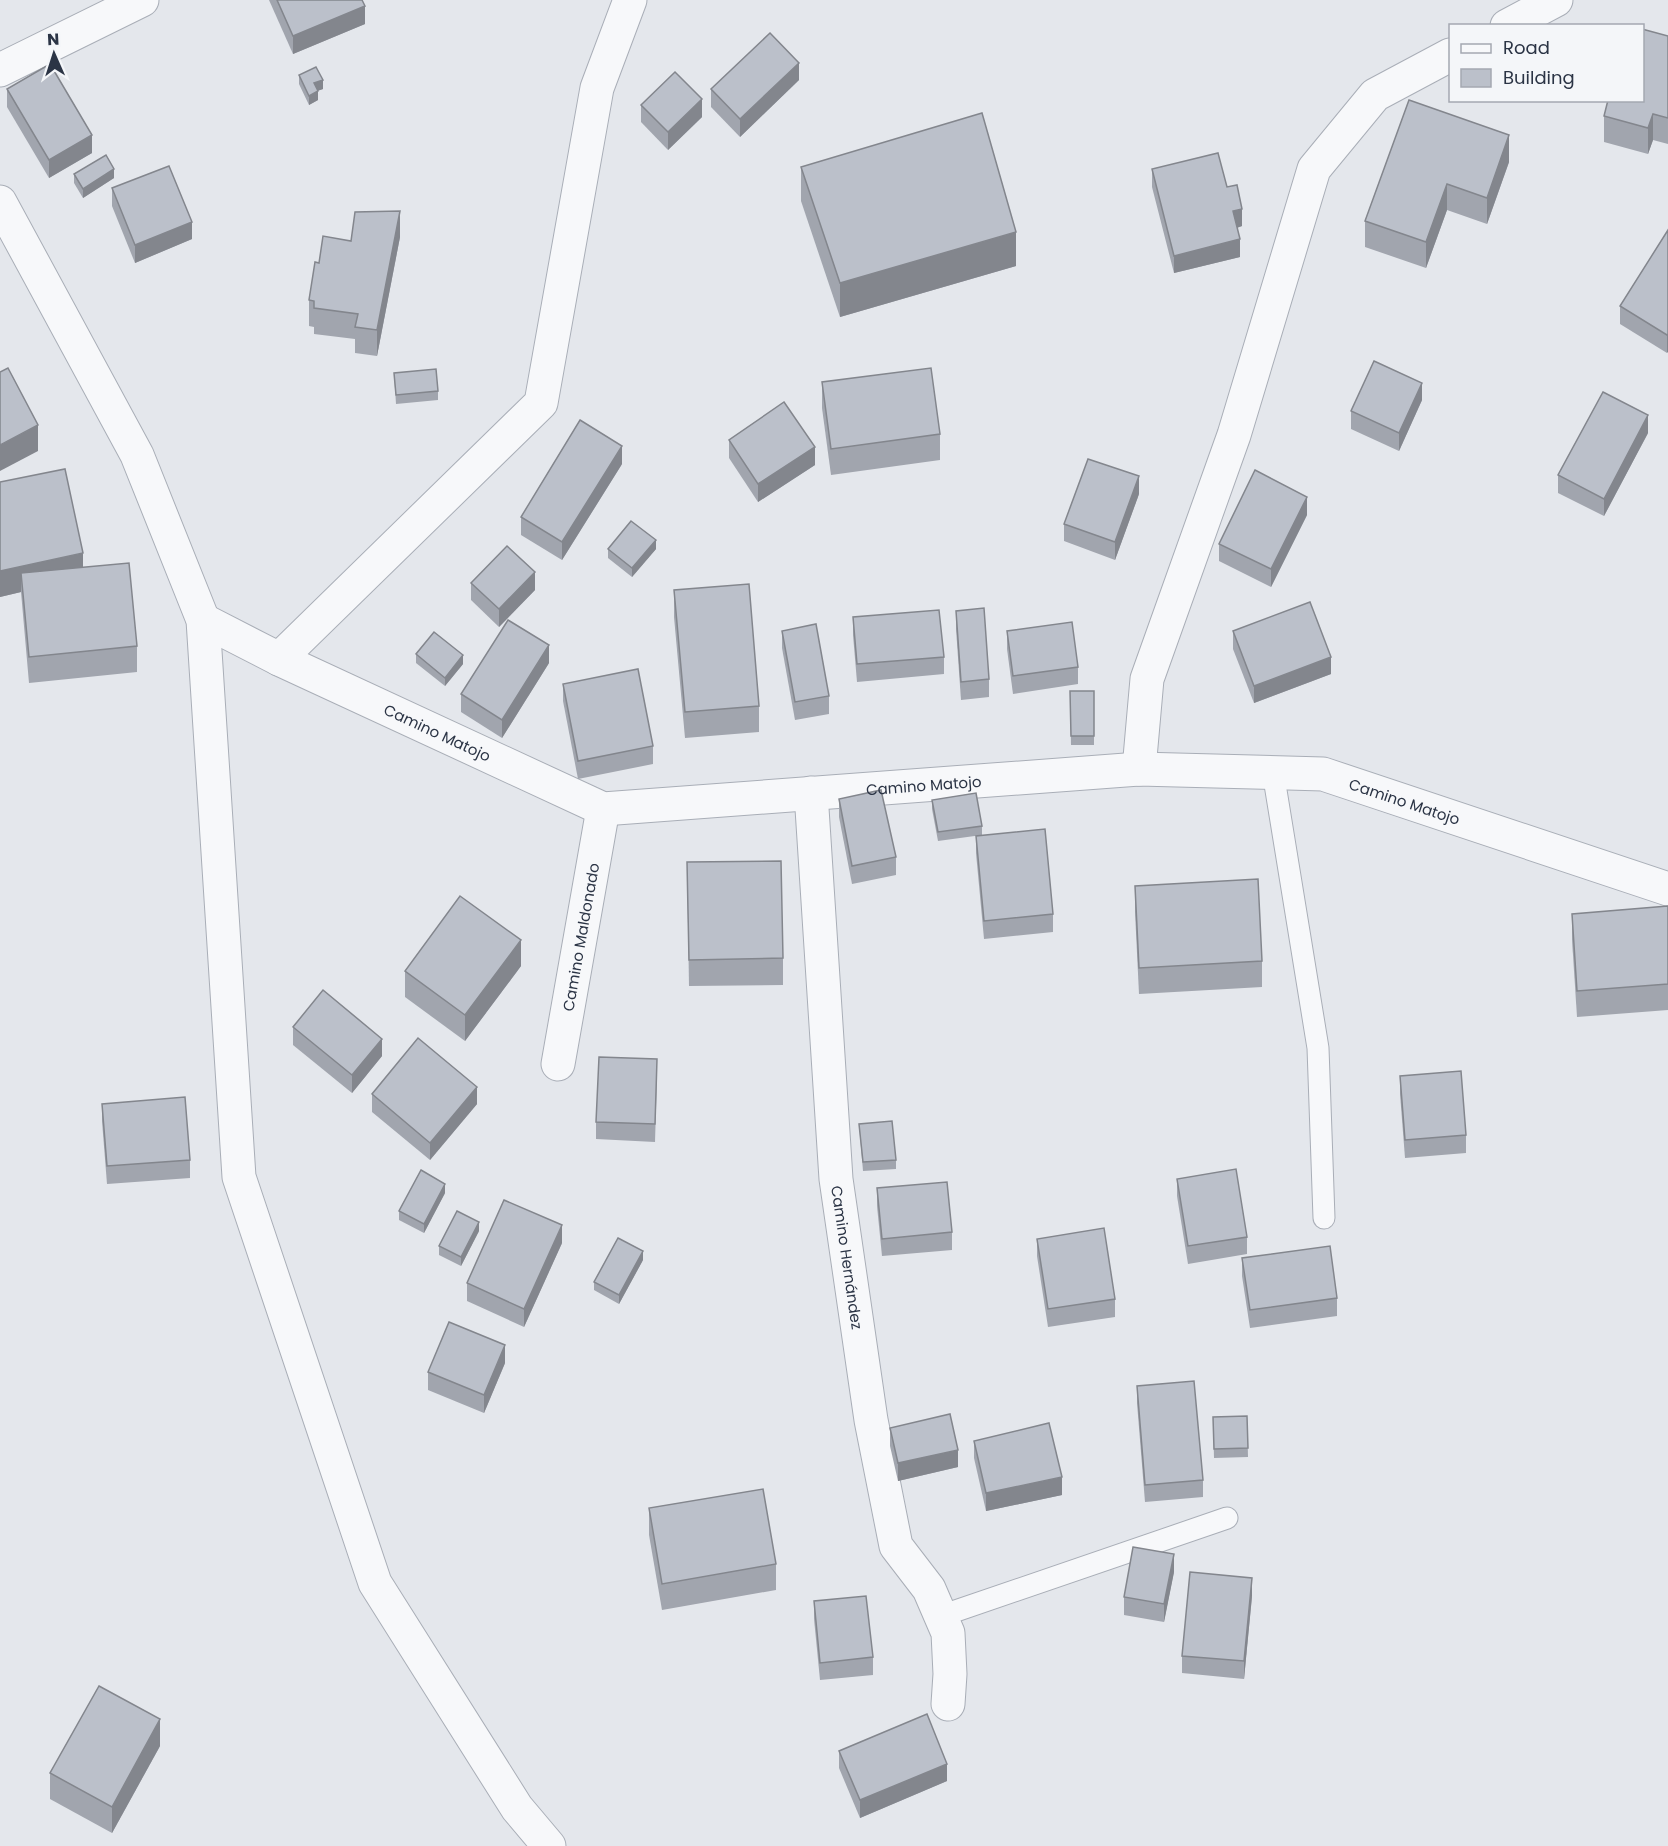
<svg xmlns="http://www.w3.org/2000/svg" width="1668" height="1846" font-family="Poppins,sans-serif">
<rect width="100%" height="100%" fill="#e4e7ec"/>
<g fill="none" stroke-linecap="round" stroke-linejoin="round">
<defs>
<g id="service">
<polyline points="1273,772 1318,1048 1324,1218"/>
<polyline points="941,1616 1227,1518"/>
</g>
<g id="minor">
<polyline points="1507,26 1556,0"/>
<polyline points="0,70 142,0"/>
<path id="s1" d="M 203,620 L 279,659 L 603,809 L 1139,769 L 1323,774 L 1668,889"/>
<polyline points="279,659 541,403 597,88 630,0"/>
<polyline points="1139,769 1147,679 1234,435 1314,169 1375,95 1450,55"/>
<path id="s2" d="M 811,793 L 836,1179 L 871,1420 L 896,1546 L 929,1589 L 948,1633 L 950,1674 L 948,1704"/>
<path id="s3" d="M 558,1064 L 603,809"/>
</g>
<polyline id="tertiary" points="0,202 137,455 203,620 239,1177 375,1583 517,1808 549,1846"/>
</defs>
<!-- service casing -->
<use href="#service" stroke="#a9aeb7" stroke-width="23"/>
<!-- minor casing -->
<use href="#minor" stroke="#a9aeb7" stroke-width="35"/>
<!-- tertiary casing -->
<use href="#tertiary" stroke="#a9aeb7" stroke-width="35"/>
<!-- service -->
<use href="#service" stroke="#f7f8fa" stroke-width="21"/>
<!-- minor -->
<use href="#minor" stroke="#f7f8fa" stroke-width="33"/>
<!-- tertiary -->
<use href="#tertiary" stroke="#f7f8fa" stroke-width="33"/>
</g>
<!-- wall -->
<g fill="#a1a5ae">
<polygon points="269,0 362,0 365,24 293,54"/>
<polygon points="1668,36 1668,144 1653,140 1648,154 1604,142 1604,116"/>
<polygon points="299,75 323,89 317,91 318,100 309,105 299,84"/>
<polygon points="799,80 740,137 711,107 711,89"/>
<polygon points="7,89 92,153 49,178 7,107"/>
<polygon points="1409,100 1509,162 1487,224 1447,210 1426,268 1365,247 1365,221"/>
<polygon points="641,105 702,117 668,150 641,122"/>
<polygon points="801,167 1016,266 840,317 801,201"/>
<polygon points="1152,169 1227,187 1242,226 1237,228 1240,257 1174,273 1152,187"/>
<polygon points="74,174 114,178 83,198 74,183"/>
<polygon points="112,188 192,239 135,263 112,206"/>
<polygon points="1668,230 1667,353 1620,324 1620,306"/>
<polygon points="400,237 377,356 355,353 355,339 314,334 314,327 309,326 309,300 351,241"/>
<polygon points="394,373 438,391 438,400 396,404"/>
<polygon points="822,382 940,434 940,460 831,475 822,408"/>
<polygon points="1422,400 1399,451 1351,429 1351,411"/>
<polygon points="1648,433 1604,516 1558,493 1558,475"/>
<polygon points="729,440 815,465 758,502 729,458"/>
<polygon points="622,464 562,560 521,535 521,517"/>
<polygon points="0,482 83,567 137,646 137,672 29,683 21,592 0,597"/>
<polygon points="1139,494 1115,560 1064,541 1064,524"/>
<polygon points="1307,515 1271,587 1219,561 1219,544"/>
<polygon points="608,549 656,549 632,577 608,558"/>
<polygon points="471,583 535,590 499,627 471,600"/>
<polygon points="674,590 759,706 759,732 685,738 674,617"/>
<polygon points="956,611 989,679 989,697 961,700 956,629"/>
<polygon points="853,617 944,657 944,674 857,682 853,635"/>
<polygon points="782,631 829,696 829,714 795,720 782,648"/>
<polygon points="1007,631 1078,667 1078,684 1013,694 1007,649"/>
<polygon points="1233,631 1331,674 1254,703 1233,649"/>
<polygon points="416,654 463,664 445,686 416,663"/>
<polygon points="549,663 502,738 461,712 461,694"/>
<polygon points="563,684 653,746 653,764 578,779 563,701"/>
<polygon points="1070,691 1094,691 1094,745 1071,745"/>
<polygon points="839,799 896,857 896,875 852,884 839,817"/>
<polygon points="932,800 982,826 982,835 938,841 932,809"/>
<polygon points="976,836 1053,914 1053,932 984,939 976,853"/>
<polygon points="687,862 783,958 783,985 689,986"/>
<polygon points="1135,886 1262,961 1262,987 1139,994 1135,912"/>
<polygon points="1668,906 1668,1010 1577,1017 1572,940 1572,914"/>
<polygon points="521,966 465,1041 405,997 405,971"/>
<polygon points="293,1027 382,1056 352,1093 293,1045"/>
<polygon points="1400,1076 1466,1135 1466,1153 1405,1158 1400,1094"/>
<polygon points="657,1077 655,1142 596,1139 596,1122"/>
<polygon points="372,1094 477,1104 430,1160 372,1112"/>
<polygon points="102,1104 190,1160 190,1178 107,1184 102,1121"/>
<polygon points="859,1124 896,1160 896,1169 863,1171"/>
<polygon points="1177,1179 1247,1237 1247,1254 1188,1264 1177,1196"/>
<polygon points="877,1188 952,1232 952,1250 882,1256 877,1206"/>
<polygon points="445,1193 424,1233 399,1220 399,1211"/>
<polygon points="479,1231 461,1266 439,1255 439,1246"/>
<polygon points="1037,1239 1115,1299 1115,1317 1048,1327 1037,1256"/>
<polygon points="562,1243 524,1327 467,1301 467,1283"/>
<polygon points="1242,1258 1337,1298 1337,1316 1250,1328 1242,1276"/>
<polygon points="643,1260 619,1304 594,1290 594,1282"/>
<polygon points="505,1363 484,1413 428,1390 428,1372"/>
<polygon points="1137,1386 1203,1480 1203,1497 1145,1502 1137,1403"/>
<polygon points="1247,1416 1248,1457 1214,1458 1213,1417"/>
<polygon points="890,1428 958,1467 898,1481 890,1446"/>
<polygon points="974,1441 1062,1495 986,1511 974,1458"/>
<polygon points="649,1508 776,1564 776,1590 662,1610 649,1535"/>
<polygon points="1174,1572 1164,1622 1124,1615 1124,1597"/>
<polygon points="1252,1596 1244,1679 1182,1673 1182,1656"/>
<polygon points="814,1601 873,1657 873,1675 820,1680 814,1619"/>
<polygon points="160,1746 112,1833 50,1799 50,1773"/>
<polygon points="839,1751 947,1781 860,1818 839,1768"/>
</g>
<!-- shaded-wall -->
<g fill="#83868d">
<polygon points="365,6 365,24 293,54 293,36"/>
<polygon points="799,63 799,80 740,137 740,119"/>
<polygon points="323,80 323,89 314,92 314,83"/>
<polygon points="318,91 318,100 309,105 309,96"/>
<polygon points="702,99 702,117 668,150 668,132"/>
<polygon points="1653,114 1653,140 1648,154 1648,128"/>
<polygon points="92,135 92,153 49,178 49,160"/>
<polygon points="1509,135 1509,162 1487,224 1487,198"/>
<polygon points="114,169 114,178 83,198 83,189"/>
<polygon points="1447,184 1447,210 1426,268 1426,242"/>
<polygon points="1242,209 1242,226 1233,229 1233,211"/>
<polygon points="400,211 400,237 377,356 377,330"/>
<polygon points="192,222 192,239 135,263 135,245"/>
<polygon points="1016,232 1016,266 840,317 840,283"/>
<polygon points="1240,239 1240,257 1174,273 1174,256"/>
<polygon points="1668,334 1668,352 1667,353 1667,335"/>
<polygon points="1422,383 1422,400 1399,451 1399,433"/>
<polygon points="1648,415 1648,433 1604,516 1604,499"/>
<polygon points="38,425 38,451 0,471 0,445"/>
<polygon points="622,446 622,464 562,560 562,542"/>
<polygon points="815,447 815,465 758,502 758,484"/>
<polygon points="1139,476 1139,494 1115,560 1115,542"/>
<polygon points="1307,497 1307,515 1271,587 1271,569"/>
<polygon points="656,540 656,549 632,577 632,568"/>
<polygon points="83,553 83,579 21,573 21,592 0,597 0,571"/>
<polygon points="535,572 535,590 499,627 499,609"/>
<polygon points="549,645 549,663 502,738 502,720"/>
<polygon points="463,655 463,664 445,686 445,678"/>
<polygon points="1331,657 1331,674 1254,703 1254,686"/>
<polygon points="521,940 521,966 465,1041 465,1015"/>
<polygon points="382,1039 382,1056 352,1093 352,1075"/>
<polygon points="477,1087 477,1104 430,1160 430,1143"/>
<polygon points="445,1184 445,1193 424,1233 424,1224"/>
<polygon points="479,1222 479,1231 461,1266 461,1257"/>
<polygon points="562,1225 562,1243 524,1327 524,1309"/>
<polygon points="643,1251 643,1260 619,1304 619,1295"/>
<polygon points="505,1345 505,1363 484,1413 484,1395"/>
<polygon points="958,1450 958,1467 898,1481 898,1463"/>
<polygon points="1062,1477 1062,1495 986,1511 986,1493"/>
<polygon points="1174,1554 1174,1572 1164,1622 1164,1604"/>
<polygon points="1252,1578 1252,1596 1244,1679 1244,1661"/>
<polygon points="160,1719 160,1746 112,1833 112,1807"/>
<polygon points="947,1764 947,1781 860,1818 860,1800"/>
</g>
<!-- building -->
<g fill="#bbc0ca" stroke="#83868d" stroke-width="1.5">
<polygon points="277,0 362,0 365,6 293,36"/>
<polygon points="1642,29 1668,36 1668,118 1653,114 1648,128 1604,116 1608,100 1642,100"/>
<polygon points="770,33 799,63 740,119 711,89"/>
<polygon points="50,64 92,135 49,160 7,89"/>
<polygon points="316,67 323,80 314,83 318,91 309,96 299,75"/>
<polygon points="675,72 702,99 668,132 641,105"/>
<polygon points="1409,100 1509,135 1487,198 1447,184 1426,242 1365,221"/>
<polygon points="982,113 1016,232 840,283 801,167"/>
<polygon points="1218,153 1227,187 1237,185 1242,209 1233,211 1240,239 1174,256 1152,169"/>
<polygon points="106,155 114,169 83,189 74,174"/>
<polygon points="169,166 192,222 135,245 112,188"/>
<polygon points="400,211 377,330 355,327 358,314 314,308 314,301 309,300 315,262 319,263 323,236 351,241 355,212"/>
<polygon points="1668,230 1668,334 1667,335 1620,306"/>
<polygon points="1374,361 1422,383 1399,433 1351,411"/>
<polygon points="8,368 38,425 0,445 0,372"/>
<polygon points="931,368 940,434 831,449 822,382"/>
<polygon points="436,369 438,391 396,395 394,373"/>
<polygon points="1603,392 1648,415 1604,499 1558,475"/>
<polygon points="784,402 815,447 758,484 729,440"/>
<polygon points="580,420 622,446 562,542 521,517"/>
<polygon points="1088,459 1139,476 1115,542 1064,524"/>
<polygon points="65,469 83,553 0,571 0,482"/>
<polygon points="1255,470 1307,497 1271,569 1219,544"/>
<polygon points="631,521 656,540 632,568 608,549"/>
<polygon points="507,546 535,572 499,609 471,583"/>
<polygon points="129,563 137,646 29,657 21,573"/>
<polygon points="749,584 759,706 685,712 674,590"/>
<polygon points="1310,602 1331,657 1254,686 1233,631"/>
<polygon points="984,608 989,679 961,682 956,611"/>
<polygon points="939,610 944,657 857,664 853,617"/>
<polygon points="508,620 549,645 502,720 461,694"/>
<polygon points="1072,622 1078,667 1013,676 1007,631"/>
<polygon points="816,624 829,696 795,702 782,631"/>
<polygon points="434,632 463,655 445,678 416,654"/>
<polygon points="638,669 653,746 578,761 563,684"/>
<polygon points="1070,691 1094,691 1094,736 1071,736"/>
<polygon points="881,790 896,857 852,866 839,799"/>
<polygon points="976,793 982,826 938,832 932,800"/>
<polygon points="1045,829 1053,914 984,921 976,836"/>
<polygon points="781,861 783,958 689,960 687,862"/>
<polygon points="1258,879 1262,961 1139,968 1135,886"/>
<polygon points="460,896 521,940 465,1015 405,971"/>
<polygon points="1668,906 1668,984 1577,991 1572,914"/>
<polygon points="323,990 382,1039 352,1075 293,1027"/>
<polygon points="418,1038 477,1087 430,1143 372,1094"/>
<polygon points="599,1057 657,1059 655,1124 596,1122"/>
<polygon points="1461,1071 1466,1135 1405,1140 1400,1076"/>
<polygon points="185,1097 190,1160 107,1166 102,1104"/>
<polygon points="892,1121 896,1160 863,1162 859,1124"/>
<polygon points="1236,1169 1247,1237 1188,1246 1177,1179"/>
<polygon points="421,1170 445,1184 424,1224 399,1211"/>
<polygon points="947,1182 952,1232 882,1239 877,1188"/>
<polygon points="504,1200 562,1225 524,1309 467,1283"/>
<polygon points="457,1211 479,1222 461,1257 439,1246"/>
<polygon points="1104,1228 1115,1299 1048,1309 1037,1239"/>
<polygon points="618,1238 643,1251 619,1295 594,1282"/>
<polygon points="1330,1246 1337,1298 1250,1310 1242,1258"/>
<polygon points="449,1322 505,1345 484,1395 428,1372"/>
<polygon points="1194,1381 1203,1480 1145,1485 1137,1386"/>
<polygon points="950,1414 958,1450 898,1463 890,1428"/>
<polygon points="1247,1416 1248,1448 1214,1449 1213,1417"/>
<polygon points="1049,1423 1062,1477 986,1493 974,1441"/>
<polygon points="763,1489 776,1564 662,1584 649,1508"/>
<polygon points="1133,1547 1174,1554 1164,1604 1124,1597"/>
<polygon points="1190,1572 1252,1578 1244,1661 1182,1656"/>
<polygon points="866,1596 873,1657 820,1663 814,1601"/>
<polygon points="99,1686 160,1719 112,1807 50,1773"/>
<polygon points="927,1714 947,1764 860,1800 839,1751"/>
</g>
<g text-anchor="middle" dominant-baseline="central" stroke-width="4.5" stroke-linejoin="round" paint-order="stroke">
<!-- street labels -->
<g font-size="15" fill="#2b3445" stroke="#f4f6f9">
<text stroke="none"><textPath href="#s1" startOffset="260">Camino Matojo</textPath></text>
<text stroke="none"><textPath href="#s1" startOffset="764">Camino Matojo</textPath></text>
<text stroke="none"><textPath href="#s1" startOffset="1250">Camino Matojo</textPath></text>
<text stroke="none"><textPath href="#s3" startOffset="129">Camino Maldonado</textPath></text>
<text stroke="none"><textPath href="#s2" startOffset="466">Camino Hernández</textPath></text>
</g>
</g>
<!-- legend -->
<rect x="1449" y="24" width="195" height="78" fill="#f4f6f9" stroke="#a4a8b1" stroke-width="1.5"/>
<rect x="1461" y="44" width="30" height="9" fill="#f7f8fa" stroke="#a4a8b1" stroke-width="1.5"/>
<text x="1503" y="54" font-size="18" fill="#2b3445">Road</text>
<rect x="1461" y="69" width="30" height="18" fill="#bbc0ca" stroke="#a4a8b1" stroke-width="1.5"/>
<text x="1503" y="84" font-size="18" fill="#2b3445">Building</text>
<!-- north arrow -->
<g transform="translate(54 54) rotate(357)" stroke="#f4f6f9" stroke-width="4.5" paint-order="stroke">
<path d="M0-4.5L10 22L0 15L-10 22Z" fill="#2b3445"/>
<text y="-9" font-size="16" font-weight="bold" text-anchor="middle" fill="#2b3445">N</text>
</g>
</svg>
